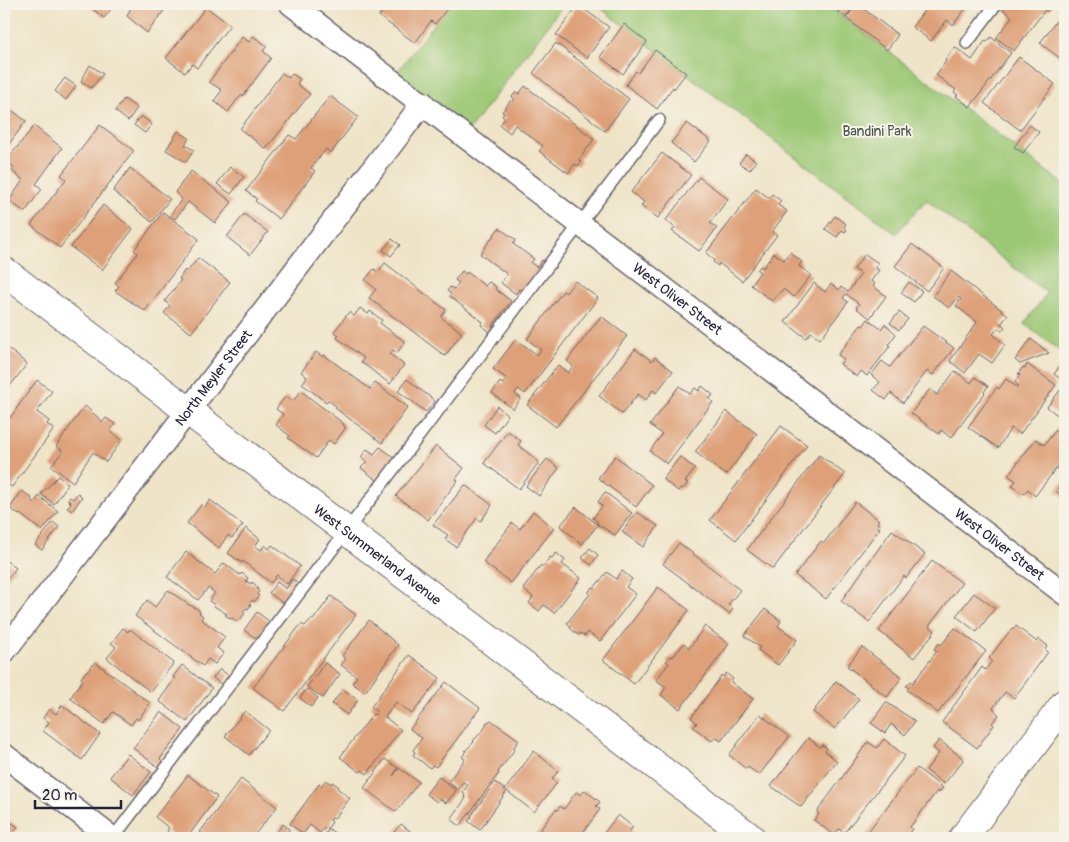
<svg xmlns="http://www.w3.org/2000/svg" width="1069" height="842" font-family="Pangolin,sans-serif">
<rect width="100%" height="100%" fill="#f7f3e8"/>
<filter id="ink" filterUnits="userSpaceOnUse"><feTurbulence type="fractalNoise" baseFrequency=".02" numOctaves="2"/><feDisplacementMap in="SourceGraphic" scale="10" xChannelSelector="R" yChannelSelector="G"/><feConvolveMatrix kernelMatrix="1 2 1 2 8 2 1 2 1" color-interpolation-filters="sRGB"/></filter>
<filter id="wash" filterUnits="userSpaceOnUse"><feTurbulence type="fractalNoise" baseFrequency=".0096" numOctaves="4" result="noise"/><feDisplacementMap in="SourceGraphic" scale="20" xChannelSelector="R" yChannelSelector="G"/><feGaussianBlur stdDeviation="1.12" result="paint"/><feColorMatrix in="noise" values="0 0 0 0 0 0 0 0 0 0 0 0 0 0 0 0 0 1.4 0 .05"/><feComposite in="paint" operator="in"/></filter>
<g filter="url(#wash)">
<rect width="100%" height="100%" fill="#efe4c8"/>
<!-- green -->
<g fill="#9cc875" stroke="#5f7558">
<polygon points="449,4 564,4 467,133 394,76"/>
<polygon points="595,4 826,4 1065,185 1065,355 1024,324 1047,293 926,200 896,234"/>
</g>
<g id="blocks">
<!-- building -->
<g fill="#dea078">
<polygon points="86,4 115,4 104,18"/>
<polygon points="131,4 169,4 147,33 127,16 132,5"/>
<polygon points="388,4 451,4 435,24 431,21 415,43 379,16"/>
<polygon points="840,4 856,4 846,17 836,10"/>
<polygon points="857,4 898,35 887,50 846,18"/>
<polygon points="929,4 969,4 953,25 947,20 931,41 912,27"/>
<polygon points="1000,4 1053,4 1047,12 1045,10 1014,51 996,38 1012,17 999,6"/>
<polygon points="578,5 609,27 587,58 556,35"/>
<polygon points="206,7 230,25 197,68 192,64 185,73 166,58"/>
<polygon points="1065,9 1065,62 1040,43"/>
<polygon points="624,24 647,42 623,74 600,57"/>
<polygon points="253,36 267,46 263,51 271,58 243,96 242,95 237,100 228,112 214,101 222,90 209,82 242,37 249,42"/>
<polygon points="991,37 1011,53 970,107 956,96 958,95 954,92 956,90 936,75 946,61 945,60 955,47 972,60 985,41 987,42"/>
<polygon points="556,43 629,99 605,131 533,73"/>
<polygon points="655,50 686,73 674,89 673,87 657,109 626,85 636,71 638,73"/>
<polygon points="1019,57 1055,84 1020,130 984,103"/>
<polygon points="90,65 103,74 91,88 81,81"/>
<polygon points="282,73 289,78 292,74 300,79 297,84 310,94 266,149 240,129"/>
<polygon points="65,78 76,86 66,100 55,91"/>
<polygon points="525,86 594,139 579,160 581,162 578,166 575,164 568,173 539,151 543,146 515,125 510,133 500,125 505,118 502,116 504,113 502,112 511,100 513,102 515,99 512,97 516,92 519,94"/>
<polygon points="330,96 358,117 331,153 326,149 311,168 315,171 279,219 255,201 257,199 246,191 289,135 296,139"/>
<polygon points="124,99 137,108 128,121 115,111"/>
<polygon points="4,104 26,121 4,151"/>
<polygon points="141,116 152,124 145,133 134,125"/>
<polygon points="687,123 711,141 694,162 671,143"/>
<polygon points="100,125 133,150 133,152 60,248 31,225 66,179 61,175"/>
<polygon points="1030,125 1039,132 1023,153 1014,147"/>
<polygon points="34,126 62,148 36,184 42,189 25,212 9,201 23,180 12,171 14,167 6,161"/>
<polygon points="178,131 189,138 185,145 194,150 186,162 166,150"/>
<polygon points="662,153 691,175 658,218 641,206 644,202 631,192"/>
<polygon points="746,154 756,161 750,170 739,163"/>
<polygon points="230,167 244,177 231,194 217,184"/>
<polygon points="130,168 170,199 152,222 113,191"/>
<polygon points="191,171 232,202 215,223 188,202 175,219 170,215 182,199 175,192"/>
<polygon points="699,177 728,199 710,223 717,228 699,251 672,231 675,228 666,220"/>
<polygon points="756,188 769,198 772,194 781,201 778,205 787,211 772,232 777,235 742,281 719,263 718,266 713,262 714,260 706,253"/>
<polygon points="103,205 133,229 102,270 71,247"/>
<polygon points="163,212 199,239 145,311 115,291 119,286 115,283 138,253 134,250"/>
<polygon points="244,214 268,232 250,255 227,237"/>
<polygon points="835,216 846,224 844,227 847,230 845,232 842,230 837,237 825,229"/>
<polygon points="499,228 516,240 513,244 534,259 531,263 537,267 542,260 547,264 525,293 519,289 516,294 501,283 507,274 480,254"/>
<polygon points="392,239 400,245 391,256 383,250"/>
<polygon points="912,244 944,268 927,291 895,266"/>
<polygon points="790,252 802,262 799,266 811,275 794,297 783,289 772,301 751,285 760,272 757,270 761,266 763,268 774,253 784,260"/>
<polygon points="865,254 878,263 875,268 879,270 871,281 875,284 873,286 886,296 870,318 856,308 859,304 846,294 843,298 848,302 820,339 811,332 806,338 785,322 814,283 825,292 831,284 839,290 841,287 848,292 861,274 854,269"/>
<polygon points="198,258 230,282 191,333 164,313 170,306 165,301 181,280 179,279 185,270 187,272"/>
<polygon points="385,263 446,310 441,317 448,323 449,322 462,333 445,356 369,298 376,289 365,280 374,269 378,272"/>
<polygon points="462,271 466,274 467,272 485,286 489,282 496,287 495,289 511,301 492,326 494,327 490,332 481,325 483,322 449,296 451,294 447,291 450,287 454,289 459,283 455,280"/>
<polygon points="951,271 1008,315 1001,324 1005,327 1002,331 998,328 993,334 1005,345 992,363 979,354 965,373 950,361 977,322 956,306 961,299 959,297 949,308 933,296"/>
<polygon points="575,281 598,298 525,394 518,389 515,394 521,398 513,409 492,393 500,382 503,384 507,379 493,369 516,339 537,355 541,350 527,339 563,291 566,293"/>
<polygon points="909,282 922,291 914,302 901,293"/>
<polygon points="360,308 368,314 370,311 382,320 380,323 405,342 397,353 393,350 390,354 404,365 390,384 361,362 364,358 337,338 339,335 334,332 349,312 354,316"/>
<polygon points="899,312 908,319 899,330 890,323"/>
<polygon points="601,316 627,336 556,427 527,405 558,365 568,373 573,366 567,361"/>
<polygon points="868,319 881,329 885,324 896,334 888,345 890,346 867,376 861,371 857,377 840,364 844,359 838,355 861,325 863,326"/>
<polygon points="923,326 954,348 933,375 927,371 903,403 891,393 886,400 873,390 880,382 871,375 882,361 890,367"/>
<polygon points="1031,339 1049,353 1020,364 1015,360"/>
<polygon points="4,345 27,364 4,394"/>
<polygon points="635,349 652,361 655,357 673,371 656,393 653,390 646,400 638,394 622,414 599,396"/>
<polygon points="316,352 323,357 324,355 370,389 375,383 408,407 382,443 335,408 337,407 328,400 326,402 302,384 307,377 301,372"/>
<polygon points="1062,363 1065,365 1065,375 1062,380 1054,374"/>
<polygon points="1027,364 1056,385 1020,434 1011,428 998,448 968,427 997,387 999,389 1006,379 1017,387 1018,385 1015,382 1020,375 1018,374 1023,367 1025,368"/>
<polygon points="955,371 971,383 975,377 988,386 984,392 985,393 951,438 941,430 939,434 911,413 930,389 937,395"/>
<polygon points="407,379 435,401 426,412 398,391"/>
<polygon points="37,380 52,391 37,412 49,421 47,424 54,429 12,487 4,482 4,426"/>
<polygon points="1065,384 1065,457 1035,496 1028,489 1024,494 1012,486 1016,481 1008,475 1036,439 1044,445 1064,420 1047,407"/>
<polygon points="679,386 690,394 695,388 699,391 702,386 713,395 709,399 713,402 667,464 650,451 662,434 650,425"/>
<polygon points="301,391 344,424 343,425 346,427 334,444 329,440 316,458 288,438 290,436 276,425 283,414 276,409 286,396 293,401"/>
<polygon points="85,406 103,422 106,418 115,424 110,431 122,440 106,462 93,452 73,482 51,466 63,451 56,446"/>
<polygon points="497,406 508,415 495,433 484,425"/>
<polygon points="726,411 757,434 726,475 695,452"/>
<polygon points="781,426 807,445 736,540 710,520"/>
<polygon points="508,431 521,441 518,445 539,462 519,489 484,463"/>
<polygon points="436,446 464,468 456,479 458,480 428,520 396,496"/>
<polygon points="380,447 395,458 378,481 361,468 367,462 361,457 367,449 374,454"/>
<polygon points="819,455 845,474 773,569 747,550"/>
<polygon points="615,456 652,485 636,507 598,478"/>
<polygon points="680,457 695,469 685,482 688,483 683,489 681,487 678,491 663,479"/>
<polygon points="547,459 559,468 539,496 526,486"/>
<polygon points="58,476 68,484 54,504 41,494"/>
<polygon points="1065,478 1065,498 1056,491"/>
<polygon points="465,485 492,505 481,521 477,518 456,547 445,539 448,535 433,525"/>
<polygon points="22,491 32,498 31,500 34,503 39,496 58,511 42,531 20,514 19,515 10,508"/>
<polygon points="605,492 632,513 615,535 597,524 598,522 593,518 602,506 598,502"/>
<polygon points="78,493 82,497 72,511 67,508 71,503 68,500 70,497 73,499"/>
<polygon points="210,500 243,525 232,538 228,535 219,548 187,523 202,504 205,507"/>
<polygon points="855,502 879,520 877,522 879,524 878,527 880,528 826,599 795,575 821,541 824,543"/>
<polygon points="576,507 598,525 582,544 560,526"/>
<polygon points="533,511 554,528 511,583 483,562 512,523 520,529"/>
<polygon points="637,512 658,526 643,547 622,532"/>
<polygon points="53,522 59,527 42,550 35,545"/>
<polygon points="246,528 260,539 255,546 261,550 265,545 269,549 272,545 300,566 287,584 277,575 271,583 243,561 242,563 228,553"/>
<polygon points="892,530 925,554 906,578 904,576 869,622 841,601"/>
<polygon points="679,543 740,590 728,605 733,609 729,614 663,564"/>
<polygon points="590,548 598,555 591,565 582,558"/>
<polygon points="186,552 215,574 224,563 240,575 242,573 248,578 246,581 251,584 252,582 258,587 257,589 259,591 257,594 259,596 254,602 252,600 249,604 251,605 248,609 246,608 243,612 245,613 240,620 238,619 236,621 232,618 231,619 225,615 227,614 214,606 215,605 209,601 215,593 208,588 198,600 167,577"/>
<polygon points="556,553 565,560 562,564 581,578 554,613 544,605 539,611 529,603 533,597 523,589 541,565 543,567 550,557 552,558"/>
<polygon points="4,559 16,568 4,584"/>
<polygon points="932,561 962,583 929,626 935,631 914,658 879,631"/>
<polygon points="622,571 632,579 626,587 636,594 600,641 588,632 585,636 580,633 578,635 570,628 571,627 567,623 590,594 588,593 592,587 594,588 607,572 616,579"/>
<polygon points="292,579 301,586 287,606 269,593 277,582 286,589"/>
<polygon points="658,587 689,610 634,684 603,660"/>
<polygon points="168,590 189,605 192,606 199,610 200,614 203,616 201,619 225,637 217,648 224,653 215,664 208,659 203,666 135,616 147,600 155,607"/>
<polygon points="974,593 995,608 977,632 956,616"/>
<polygon points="331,596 356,615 284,711 253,688 301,624 305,626 311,619 313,620"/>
<polygon points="765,609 781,621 778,626 797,640 778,665 758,650 760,647 744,636"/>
<polygon points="257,612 270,622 257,639 244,630"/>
<polygon points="369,620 398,645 365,692 352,683 357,677 341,665 346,659 342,656"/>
<polygon points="705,626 729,644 680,709 661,695 666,687 656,680 669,663 666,661 671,656 673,657 684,643 689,648"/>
<polygon points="1016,626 1037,642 1039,639 1048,646 1045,649 1048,652 1014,698 1005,692 993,708 999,715 992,723 994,725 977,748 942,722 982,667 985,670 992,661 989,658 1012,628 1014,629"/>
<polygon points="123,628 128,632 130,629 174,663 151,692 107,658 116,647 111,643"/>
<polygon points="955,628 986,651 938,713 907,690 909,688 906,686 911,681 913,683 937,651 934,649 939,643 941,645"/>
<polygon points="862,647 902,677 887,697 847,666"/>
<polygon points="409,655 440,678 412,714 396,702 385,717 401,730 367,774 362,770 360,772 340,757 373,714 374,715 377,712 371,707"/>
<polygon points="95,662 150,703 138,720 136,718 131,725 113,712 104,724 70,698 83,680 81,678 87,670 88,671"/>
<polygon points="325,663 340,674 323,698 307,687"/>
<polygon points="182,665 212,688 187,722 159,701 175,678 173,677"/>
<polygon points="220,669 229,676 222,685 213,678"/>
<polygon points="726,673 733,679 731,682 753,699 721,741 715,737 712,741 693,727 697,723 691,718 722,675 724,677"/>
<polygon points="836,681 859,699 835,729 813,712"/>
<polygon points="446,682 480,708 436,767 433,765 430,768 413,755 415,752 413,750 422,738 410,729"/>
<polygon points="307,689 318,698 311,707 300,698"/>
<polygon points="343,689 358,700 347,715 332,704"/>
<polygon points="886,702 915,721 905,735 891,724 885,733 871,723"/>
<polygon points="62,705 100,734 82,760 43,731 49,722 43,718 49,709 56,714"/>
<polygon points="245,711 269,730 249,755 225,736"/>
<polygon points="161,712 183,729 160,759 163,762 159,768 133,748"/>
<polygon points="760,714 789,737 759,775 748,767 746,769 729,755"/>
<polygon points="491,720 519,740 514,747 515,749 498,772 499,773 460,826 451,819 466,798 464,796 465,794 463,792 468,785 463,782 458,790 448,782 465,759 462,757 466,752 465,751 474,742 473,741 484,729 487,722 488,722"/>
<polygon points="808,738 820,747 822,745 827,748 825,751 837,761 801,807 771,786"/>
<polygon points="884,739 905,756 844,833 839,829 834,835 814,820 819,814 817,812 868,742 877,748"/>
<polygon points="939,740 964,759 944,784 926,770 939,753 933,748"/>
<polygon points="534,751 558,771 552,779 557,783 534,812 507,791 480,830 468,821 472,817 471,816 495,782 505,790"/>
<polygon points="128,754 151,772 133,795 110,777"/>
<polygon points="385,759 398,768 393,776 399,768 419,782 396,812 364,788"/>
<polygon points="917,768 943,788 939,793 937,791 910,827 912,829 905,838 903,836 901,838 863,838"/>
<polygon points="188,775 217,797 187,838 184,838 179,834 176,838 167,831 169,828 155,817"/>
<polygon points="439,777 456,791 446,803 440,799 437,802 426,794"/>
<polygon points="241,779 277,807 252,838 208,838 200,832"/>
<polygon points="326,780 331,784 332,782 338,786 337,788 350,798 334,819 332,818 330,820 332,822 327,829 325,827 320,833 310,825 303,834 290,824 319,784 321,786"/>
<polygon points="585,790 600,802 596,806 600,809 579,838 534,838 556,809 557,811 560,806 564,809 576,792 581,795"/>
<polygon points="618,815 633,827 629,832 637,838 600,838"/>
<polygon points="4,817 18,827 11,836 14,838 4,838"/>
<polygon points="283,824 289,829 288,834 294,838 272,838"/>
<polygon points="401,824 419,838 389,838"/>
<polygon points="329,829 342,838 322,838"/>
</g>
</g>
</g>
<g filter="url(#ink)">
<use href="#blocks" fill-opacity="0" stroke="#6a666c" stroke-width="1"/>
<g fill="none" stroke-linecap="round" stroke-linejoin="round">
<defs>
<g id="lane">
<polyline points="967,43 996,4"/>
<polyline points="113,838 659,120"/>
</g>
<g id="street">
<path id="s1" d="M 291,4 L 1065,594"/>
<path id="s2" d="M 4,652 L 423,103"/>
<polyline points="4,755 112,838"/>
</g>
<g id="secondary">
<path id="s3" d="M 4,271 L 751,838"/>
<polyline points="963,838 1065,703"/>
</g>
</defs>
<!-- lane casing -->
<use href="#lane" stroke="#6a666c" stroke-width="14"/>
<!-- street casing -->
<use href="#street" stroke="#6a666c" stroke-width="25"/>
<!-- secondary casing -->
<use href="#secondary" stroke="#6a666c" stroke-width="30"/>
<!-- lane -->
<use href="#lane" stroke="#fff" stroke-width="11"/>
<!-- street -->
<use href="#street" stroke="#fff" stroke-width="22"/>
<!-- secondary -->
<use href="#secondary" stroke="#fff" stroke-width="28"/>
</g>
</g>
<g text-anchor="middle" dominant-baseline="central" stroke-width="4" stroke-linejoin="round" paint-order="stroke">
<!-- park labels -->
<g font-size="14" fill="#47544c" stroke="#f7f3e8">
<text x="877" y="131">Bandini Park</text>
</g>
<!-- street labels -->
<g font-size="14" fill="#22223b" stroke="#f7f3e8">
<text stroke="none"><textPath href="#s1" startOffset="486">West Oliver Street</textPath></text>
<text stroke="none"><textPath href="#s2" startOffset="345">North Meyler Street</textPath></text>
<text stroke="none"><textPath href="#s1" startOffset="891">West Oliver Street</textPath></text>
<text stroke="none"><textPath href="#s3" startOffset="469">West Summerland Avenue</textPath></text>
</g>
</g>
<!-- margin -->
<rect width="1069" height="842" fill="none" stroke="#f7f3e8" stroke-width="20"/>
<!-- scale -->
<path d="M35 800v8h86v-8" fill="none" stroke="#22223b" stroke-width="2.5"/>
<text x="42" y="800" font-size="15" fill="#22223b" stroke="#f7f3e8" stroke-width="4" paint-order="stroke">20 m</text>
</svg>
